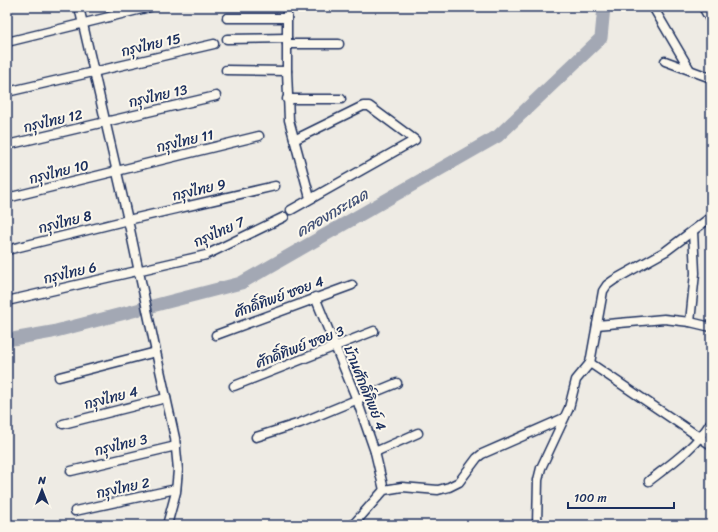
<svg xmlns="http://www.w3.org/2000/svg" width="718" height="532" font-family="Sriracha,'Playpen Sans Thai',sans-serif">
<rect width="100%" height="100%" fill="#eeebe4"/>
<filter id="ink" filterUnits="userSpaceOnUse"><feTurbulence type="fractalNoise" baseFrequency=".025" numOctaves="2"/><feDisplacementMap in="SourceGraphic" scale="8" xChannelSelector="R" yChannelSelector="G"/><feConvolveMatrix kernelMatrix="1 2 1 2 8 2 1 2 1" color-interpolation-filters="sRGB"/></filter>
<g filter="url(#ink)">
<g fill="none" stroke-linecap="round" stroke-linejoin="round">
<!-- river -->
<polyline stroke="#a3a8b4" stroke-width="13" points="7,340 52,332 241,283 498,136 601,38 604,7"/>
<defs>
<g id="street">
<polyline points="79,7 128,220 156,352 175,438 178,470 176,492 167,525"/>
<polyline points="287,7 287,71 289,120 310,198"/>
<polyline points="653,7 690,70"/>
<polyline points="703,7 711,21"/>
<polyline points="227,18 287,18"/>
<polyline points="227,39 287,38"/>
<polyline points="7,42 150,7"/>
<polyline points="287,44 339,44"/>
<polyline points="665,61 711,78"/>
<polyline points="226,70 287,71"/>
<polyline points="7,92 214,44"/>
<polyline points="287,99 341,99"/>
<polyline points="7,145 216,96"/>
<polyline points="7,198 259,136"/>
<polyline points="291,210 415,140 369,106 363,106 294,140"/>
<polyline points="7,250 128,220 275,186"/>
<polyline points="315,297 357,400 375,452 384,490"/>
<polyline points="7,301 206,255 284,217"/>
<polyline points="690,322 695,273 693,231"/>
<polyline points="597,325 664,319 690,322 711,327"/>
<polyline points="216,335 352,285"/>
<polyline points="590,363 711,445"/>
<polyline points="59,377 156,352"/>
<polyline points="234,386 374,331"/>
<polyline points="63,424 166,398"/>
<polyline points="256,437 300,423 397,383"/>
<polyline points="375,452 418,433"/>
<polyline points="71,471 176,446"/>
<path d="M 649,481 C 671,464 696,447 711,422"/>
<polyline points="75,511 176,489"/>
<polyline points="353,525 384,490 402,487 438,490 449,487 459,482 477,458 482,454 564,418"/>
<polyline points="537,525 538,480 541,468 569,408 576,380 590,363 603,291 607,285 614,280 666,251 711,217"/>
</g>
</defs>
<!-- street casing -->
<use href="#street" stroke="#1b2f5e" stroke-width="11"/>
<!-- street -->
<use href="#street" stroke="#fbf7ec" stroke-width="8"/>
</g>
</g>
<g text-anchor="middle" dominant-baseline="central" stroke-width="4" stroke-linejoin="round" paint-order="stroke">
<!-- street labels -->
<g font-size="14" fill="#1b2f5e" stroke="#fbf7ec">
<text transform="translate(151 45) rotate(-13)">กรุงไทย 15</text>
<text transform="translate(158 96) rotate(-13)">กรุงไทย 13</text>
<text transform="translate(53 121) rotate(-13)">กรุงไทย 12</text>
<text transform="translate(185 141) rotate(-13)">กรุงไทย 11</text>
<text transform="translate(59 172) rotate(-14)">กรุงไทย 10</text>
<text transform="translate(199 190) rotate(-13)">กรุงไทย 9</text>
<text transform="translate(65 222) rotate(-14)">กรุงไทย 8</text>
<text transform="translate(219 232) rotate(-24)">กรุงไทย 7</text>
<text transform="translate(70 273) rotate(-13)">กรุงไทย 6</text>
<text transform="translate(279 297) rotate(-20)">ศักดิ์ทิพย์ ซอย 4</text>
<text transform="translate(300 347) rotate(-21)">ศักดิ์ทิพย์ ซอย 3</text>
<text transform="translate(365 388) rotate(68)">บ้านศักดิ์ทิพย์ 4</text>
<text transform="translate(111 398) rotate(-14)">กรุงไทย 4</text>
<text transform="translate(121 445) rotate(-13)">กรุงไทย 3</text>
<text transform="translate(123 488) rotate(-12)">กรุงไทย 2</text>
</g>
<!-- water labels -->
<g font-size="15" font-style="italic" fill="#445378" stroke="#fbf7ec">
<text transform="translate(332 213) rotate(-30)">คลองกระเฉด</text>
</g>
</g>
<!-- margin -->
<rect width="718" height="532" fill="none" stroke="#fbf7ec" stroke-width="24"/>
<rect x="12" y="12" width="694" height="508" fill="none" stroke="#1b2f5e" stroke-width="1.5" filter="url(#ink)"/>
<!-- north arrow -->
<g transform="translate(42 490)" stroke="#fbf7ec" stroke-width="3" paint-order="stroke">
<path d="M0-3L7 15L0 10L-7 15Z" fill="#1b2f5e"/>
<text y="-6" font-size="11" font-weight="bold" text-anchor="middle" fill="#1b2f5e">N</text>
</g>
<!-- scale -->
<path d="M568 502v6h106v-6" fill="none" stroke="#1b2f5e" stroke-width="2"/>
<text x="574" y="502" font-size="12" fill="#1b2f5e" stroke="#fbf7ec" stroke-width="3" paint-order="stroke">100 m</text>
</svg>
